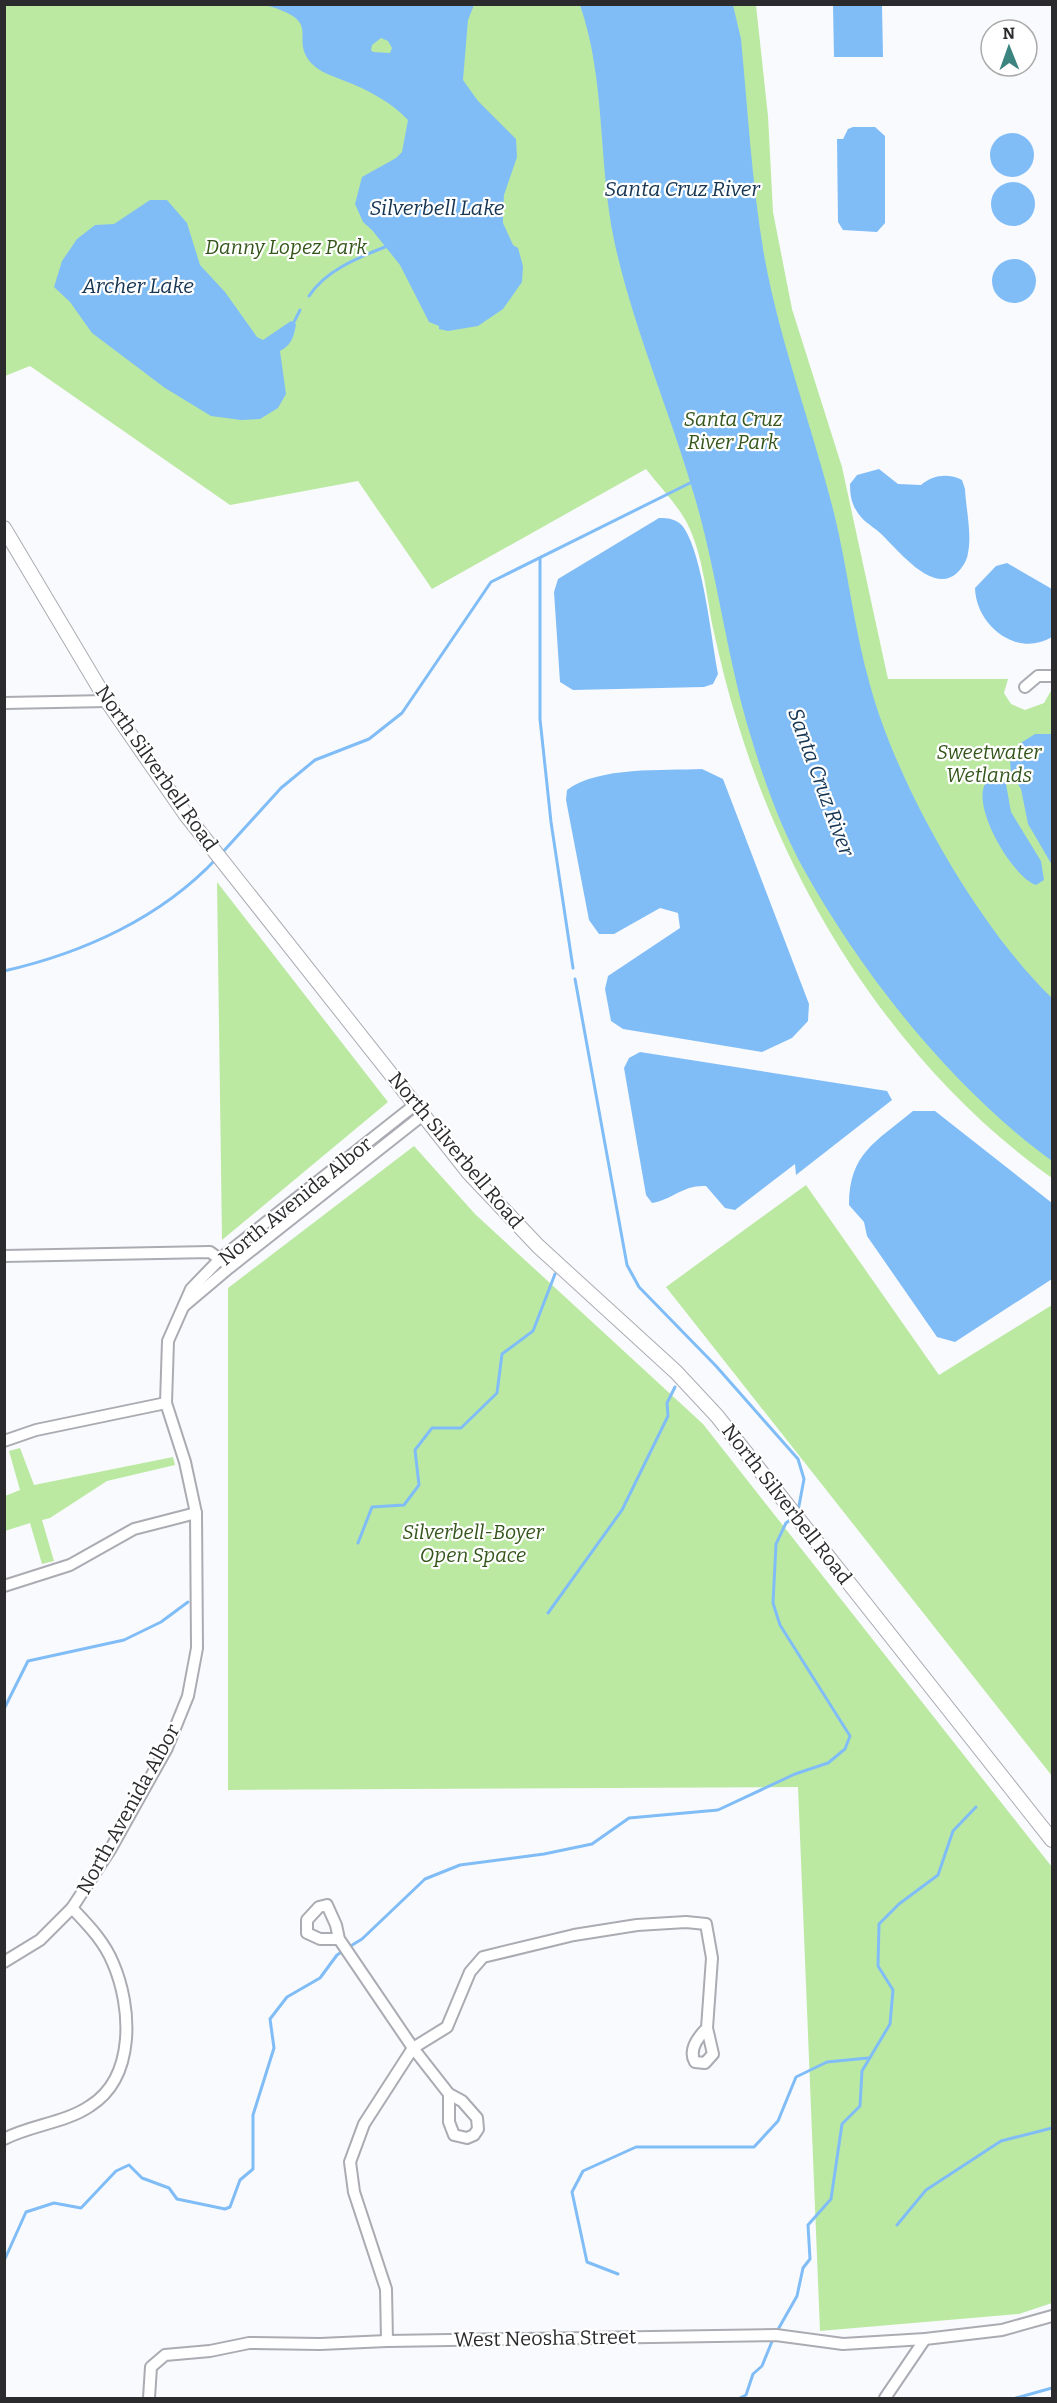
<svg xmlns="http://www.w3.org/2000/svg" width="1057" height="2403" font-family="Bitter,serif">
<rect width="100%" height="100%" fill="#f9fafe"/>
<!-- green -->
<g fill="#bce9a2">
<path d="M 5,5 L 756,5 L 768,116 L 773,212 L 792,309 L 842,467 L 888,679 L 1008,679 L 1004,693 L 1011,704 L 1025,710 L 1044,703 L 1052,689 L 1052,1178 C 902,1072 791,899 738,724 C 728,693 720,660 713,628 C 706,593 703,555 687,523 C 677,504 659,486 646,469 L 432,589 L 358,481 L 230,505 L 30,366 L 5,376 Z"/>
<polygon points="217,882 388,1102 222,1240"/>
<polygon points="414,1146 475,1214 703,1424 1052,1867 1052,2303 1019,2314 820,2331 798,1787 228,1790 228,1288"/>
<polygon points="806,1185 939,1375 1052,1305 1052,1776 666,1287"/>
<polygon points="20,1448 34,1485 173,1457 175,1465 107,1481 50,1518 42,1520 54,1561 42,1564 30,1523 5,1531 5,1496 20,1490 9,1451"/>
</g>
<!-- water -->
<g fill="#80bdf7" fill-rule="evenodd">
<path d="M 265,5 L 474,5 L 468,20 L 463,80 L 478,101 L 516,139 L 517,157 L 504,195 L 503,210 L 503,223 L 513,245 L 518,248 L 523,266 L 522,282 L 503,309 L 478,326 L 448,331 L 439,329 L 439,326 L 429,322 L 400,265 L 372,230 L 363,222 L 355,204 L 362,177 L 396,158 L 402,152 L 408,120 C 391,102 368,90 345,81 C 333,76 321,73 312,64 C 287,37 327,22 265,5 ZM 381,38 L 388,41 L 392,48 L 390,53 L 373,52 L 371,50 L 372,45 Z"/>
<path d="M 580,5 L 733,5 L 741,39 C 748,112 752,187 765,260 C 781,346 813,429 834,513 C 848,570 854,629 870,685 C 897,785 978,927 1052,998 L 1052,1161 C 953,1089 863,976 803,868 C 781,828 764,781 751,737 C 727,659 718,577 695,498 C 670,411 633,328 614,240 C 598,162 606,80 580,5 Z"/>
<polygon points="833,5 882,5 883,57 834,57"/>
<polygon points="853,127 875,127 885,136 885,223 877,232 843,230 838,222 837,139 843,139 848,129"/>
<circle cx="1012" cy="155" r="22"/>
<circle cx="1013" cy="204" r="22"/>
<path d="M 150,200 L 167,200 L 187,223 L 200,265 L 225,292 L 257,337 L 263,340 L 291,321 L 296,324 C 294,336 292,345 280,351 L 286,394 L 278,408 L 260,419 L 241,420 L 211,416 L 165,388 L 92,333 L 70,302 L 54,287 L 62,261 L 77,239 L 95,225 L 114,224 Z"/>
<circle cx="1014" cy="281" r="22"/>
<path d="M 879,469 L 898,484 L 921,485 C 933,475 948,473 962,480 L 965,489 C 966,509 972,534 968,553 C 967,561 962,568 957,573 C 932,596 896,547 879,532 C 871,525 862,521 856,510 C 851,502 850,493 850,484 L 857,475 Z"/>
<path d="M 659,518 C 669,518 678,519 684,528 C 703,557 711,637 718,674 L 713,684 L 704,687 L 573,690 L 560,682 L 554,592 L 558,579 Z"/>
<path d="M 1007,563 L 1052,589 L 1052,637 C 1017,658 976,626 975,588 L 996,566 Z"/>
<polygon points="1035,734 1052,734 1052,865 1028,824 1021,789 1011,773 1010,760 1019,744"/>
<path d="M 702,769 L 723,779 L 809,1004 L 808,1021 L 792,1038 L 762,1052 L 623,1029 L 611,1021 L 605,989 L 608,976 L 680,928 L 678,913 L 660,908 L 614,934 L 599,934 L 589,920 L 566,800 L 567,790 C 599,766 663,771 702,769 Z"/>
<path d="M 991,778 L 1002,780 L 1006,784 L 1011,812 L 1041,861 L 1044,880 L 1036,885 C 1011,877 963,794 991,778 Z"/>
<path d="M 640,1052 L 887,1091 L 892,1100 L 796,1175 L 795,1164 L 735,1210 L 725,1208 L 706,1186 C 682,1185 674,1199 652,1203 L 646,1195 L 624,1068 L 629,1058 Z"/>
<path d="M 913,1111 L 935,1111 L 1052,1203 L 1052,1279 L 955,1342 L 937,1337 L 867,1236 L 864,1222 L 849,1205 C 849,1153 876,1142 913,1111 Z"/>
</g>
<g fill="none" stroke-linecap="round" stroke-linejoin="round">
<!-- stream -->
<g stroke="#80bdf7" stroke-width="3">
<path d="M 309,296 C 325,271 357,258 385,247"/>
<polyline points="294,322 300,310"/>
<polyline points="540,558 540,719 551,822 573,968"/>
<polyline points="221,854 281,788 315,760 369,739 402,713 491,582 694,481"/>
<path d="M 4,971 C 83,953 161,918 217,858"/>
<polyline points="575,979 627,1265 639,1287 716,1366 798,1459 804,1479 798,1511"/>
<polyline points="358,1543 372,1507 404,1505 419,1485 415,1450 432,1428 461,1428 497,1393 502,1354 533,1331 555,1274"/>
<polyline points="548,1613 622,1510 668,1416 667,1403 675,1387"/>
<polyline points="4,1709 28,1661 124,1640 161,1622 188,1602"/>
<polyline points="349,1947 362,1939 425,1879 460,1865 544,1854 592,1844 629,1818 718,1810 795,1774 828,1763 845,1749 850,1736 780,1625 773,1603 776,1544 786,1523 793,1518"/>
<polyline points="897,2225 926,2190 1001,2141 1052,2128"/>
<polyline points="4,2261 26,2212 54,2203 81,2208 116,2171 129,2165 142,2178 169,2188 177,2199 225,2209 230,2207 240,2180 253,2169 253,2115 274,2048 270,2019 287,1997 320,1978 337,1955 343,1951"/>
<polyline points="618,2274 587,2262 572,2192 583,2171 636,2147 754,2147 778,2121 796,2077 827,2062 868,2058"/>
<polyline points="776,2333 797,2296 803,2268 810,2259 808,2225 831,2199 842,2124 860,2106 862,2071 890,2024 893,1990 878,1966 879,1924 899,1904 938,1875 953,1831 976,1807"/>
<polyline points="740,2398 746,2395 753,2374 762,2366 773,2339"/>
<polyline points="1016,2398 1052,2388"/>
</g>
<defs>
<g id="minor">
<polyline points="1025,687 1038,676 1052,676"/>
<polyline points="4,703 107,701"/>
<polyline points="4,1256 210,1252 225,1263"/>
<polyline points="184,1306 229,1268 424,1114"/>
<polyline points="4,1441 36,1430 166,1403"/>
<polyline points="4,1586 70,1565 134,1529 196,1513"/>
<polyline points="339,1939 320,1939 307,1933 307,1920 319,1907 327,1905 336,1925 339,1939 413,2048 449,2094 462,2101 477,2118 478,2129 474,2135 467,2138 454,2135 449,2122 449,2094"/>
<polyline points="4,1962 40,1940 72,1908 110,1850 167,1748 188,1696 197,1648 196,1513 185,1462 166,1403 168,1341 191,1289 221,1258 416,1104"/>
<path d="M 4,2139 C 31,2125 65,2123 90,2106 C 136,2077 132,2007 113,1963 C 104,1941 88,1925 72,1908"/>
<path d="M 387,2341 L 386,2289 L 354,2192 L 350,2162 L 364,2124 L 413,2048 L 447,2027 L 470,1972 L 483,1957 L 574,1935 L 637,1925 L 686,1922 L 706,1924 L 712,1958 L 707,2028 L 713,2054 L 705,2063 L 695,2062 C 688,2050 698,2037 707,2028"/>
<polyline points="149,2398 151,2367 165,2355 210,2351 249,2343 320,2344 387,2341 776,2335 843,2344 925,2339 1002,2330 1052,2316"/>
<polyline points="885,2398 925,2339"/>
</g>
<polyline id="major" points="4,528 107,701 186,815 469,1173 538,1246 676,1372 717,1416 1052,1840"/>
</defs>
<!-- minor casing -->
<use href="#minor" stroke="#abacb3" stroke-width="14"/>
<!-- major casing -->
<use href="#major" stroke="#abacb3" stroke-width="16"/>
<!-- minor -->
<use href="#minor" stroke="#fff" stroke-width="10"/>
<!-- major -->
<use href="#major" stroke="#fff" stroke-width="14"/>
</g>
<g text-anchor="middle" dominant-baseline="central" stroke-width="4.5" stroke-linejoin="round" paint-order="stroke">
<!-- park labels -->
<g font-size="20" font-style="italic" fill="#34561b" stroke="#fff">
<text x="286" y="247">Danny Lopez Park</text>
<text x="733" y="419">Santa Cruz<tspan x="733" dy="23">River Park</tspan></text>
<text x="989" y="752">Sweetwater<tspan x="989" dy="23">Wetlands</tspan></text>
<text x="473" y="1532">Silverbell-Boyer<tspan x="473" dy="23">Open Space</tspan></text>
</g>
<!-- street labels -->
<g font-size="20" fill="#2b2b2e" stroke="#fff">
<text transform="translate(157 768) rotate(55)">North Silverbell Road</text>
<text transform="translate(456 1150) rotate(50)">North Silverbell Road</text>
<text transform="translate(295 1201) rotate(-39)">North Avenida Albor</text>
<text transform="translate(787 1504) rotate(52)">North Silverbell Road</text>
<text transform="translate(128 1809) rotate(-61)">North Avenida Albor</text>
<text transform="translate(545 2338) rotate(-1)">West Neosha Street</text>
</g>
<!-- water labels -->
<g font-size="21" font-style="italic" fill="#153552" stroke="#fff">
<text x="682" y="189">Santa Cruz River</text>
<text x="437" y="208">Silverbell Lake</text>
<text x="138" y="286">Archer Lake</text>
<text transform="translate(821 782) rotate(70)">Santa Cruz River</text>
</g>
</g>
<!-- border -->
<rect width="1057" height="2403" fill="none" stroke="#2b2b2e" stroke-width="12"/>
<!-- north arrow -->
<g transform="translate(1009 48) rotate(359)"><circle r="28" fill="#ffffff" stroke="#aaaaab" stroke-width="1.5"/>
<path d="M0-4.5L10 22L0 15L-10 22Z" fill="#3c8480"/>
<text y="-9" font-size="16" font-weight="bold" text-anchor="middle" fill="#2b2b2e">N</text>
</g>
</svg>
